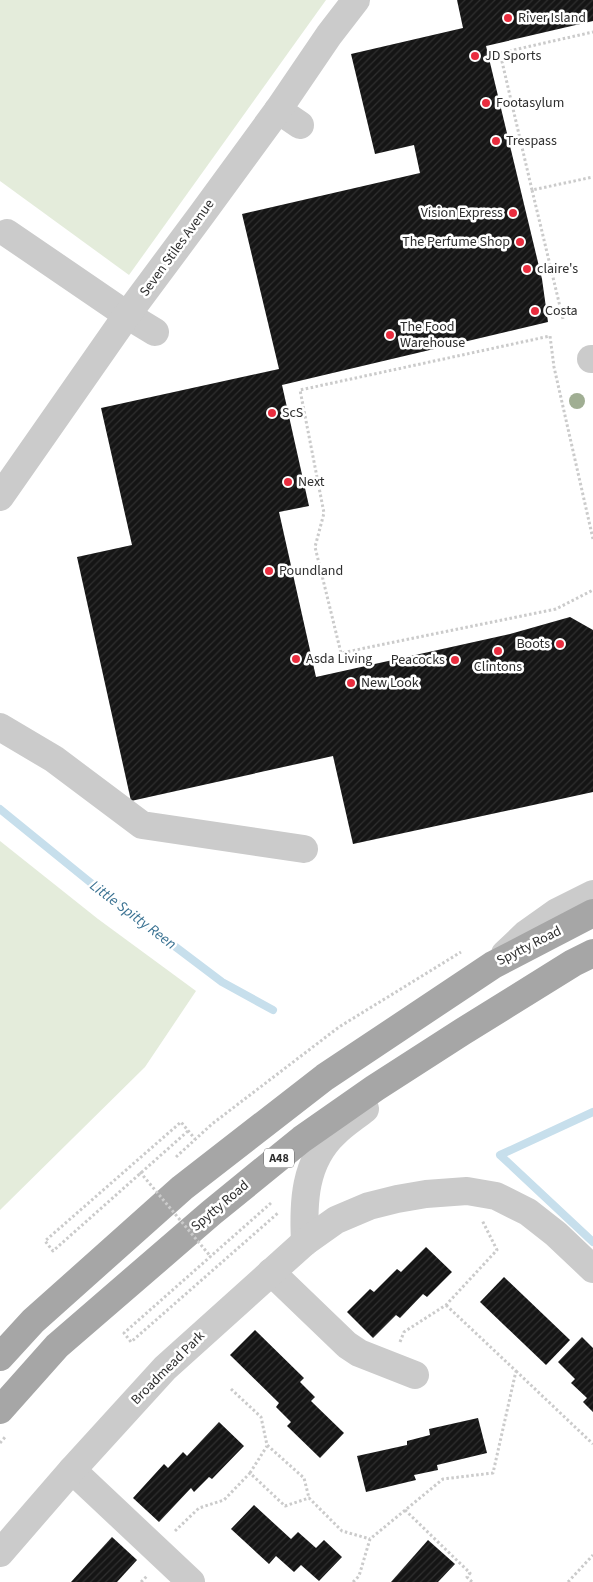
<svg xmlns="http://www.w3.org/2000/svg" width="593" height="1582" font-family="'Source Sans 3',sans-serif">
<defs>
<pattern id="building-hatch" width="6" height="6" patternUnits="userSpaceOnUse" patternTransform="scale(1.25)"><rect width="6" height="6" fill="#151515"/><path d="M-1 1l2-2M0 6l6-6M5 7l2-2" fill="none" stroke="#2f2f2f"/></pattern>
</defs>
<rect width="100%" height="100%" fill="#fff"/>
<!-- green -->
<g fill="#e4ecdb">
<polygon points="0,0 326,0 129,275 0,181"/>
<polygon points="0,841 98,919 196,991 145,1067 0,1210"/>
</g>
<g fill="none" stroke-linecap="round" stroke-linejoin="round">
<!-- stream -->
<g stroke="#c7dfec" stroke-width="8">
<polyline points="0,809 91,883 222,982 273,1010"/>
<polyline points="593,1112 500,1155 593,1242"/>
</g>
</g>
<!-- building -->
<g fill="url(#building-hatch)">
<polygon points="457,0 593,0 593,21 486,46 542,279 548,322 282,385 309,506 279,512 316,677 510,634 570,617 593,630 593,792 353,844 333,756 131,801 77,557 132,545 101,408 279,369 242,214 420,173 414,145 375,154 351,54 463,28"/>
<polygon points="426,1247 452,1272 427,1297 423,1294 400,1318 396,1315 373,1338 347,1312 370,1289 374,1292 397,1269 401,1272"/>
<polygon points="504,1277 570,1340 546,1365 480,1302"/>
<polygon points="255,1330 304,1378 300,1382 315,1397 311,1401 344,1433 320,1458 287,1426 291,1422 276,1407 279,1403 230,1355"/>
<polygon points="582,1337 593,1348 593,1412 583,1402 587,1398 571,1383 575,1379 558,1362"/>
<polygon points="478,1418 487,1453 437,1465 438,1470 414,1475 416,1480 366,1492 357,1456 407,1445 407,1441 430,1435 429,1429"/>
<polygon points="219,1422 244,1446 212,1479 209,1477 194,1492 191,1488 159,1522 133,1498 164,1464 168,1468 183,1452 187,1456"/>
<polygon points="254,1505 291,1539 298,1532 316,1548 324,1540 342,1557 319,1581 301,1565 294,1572 276,1556 269,1564 231,1529"/>
<polygon points="112,1537 137,1560 117,1582 71,1582"/>
<polygon points="428,1540 455,1564 438,1582 391,1582"/>
</g>
<g fill="none" stroke-linecap="round" stroke-linejoin="round">
<!-- path -->
<g stroke="#cbcbcb" stroke-width="3" stroke-dasharray="2.5 2.5" stroke-linecap="butt">
<polyline points="532,190 500,53 593,32"/>
<polyline points="563,319 532,190 593,177"/>
<polyline points="593,539 554,367 550,336 300,390 324,513 315,547 341,653 556,609 593,590"/>
<polyline points="188,1131 53,1251 45,1241 181,1122 195,1139"/>
<polyline points="176,1157 212,1124 339,1027 461,952"/>
<polyline points="271,1203 124,1333 131,1342 278,1213"/>
<polyline points="400,1342 404,1332 446,1305 497,1250 482,1220"/>
<polyline points="516,1371 593,1444"/>
<polyline points="231,1389 261,1417 267,1445 304,1478 309,1498"/>
<polyline points="0,1443 6,1436"/>
<polyline points="250,1473 267,1446"/>
<polyline points="405,1510 470,1573 467,1577 472,1582"/>
<polyline points="175,1531 199,1508 224,1500 250,1473 285,1506 309,1498 342,1531 370,1539"/>
<polyline points="141,1582 147,1576"/>
<polyline points="353,1582 359,1576 370,1539 443,1479 493,1473 516,1371 446,1305"/>
<polyline points="568,1582 593,1555"/>
</g>
<!-- minor -->
<g stroke="#cbcbcb" stroke-width="28">
<polyline points="278,110 300,125"/>
<polyline points="7,233 127,315 155,332"/>
<polyline points="591,359 593,359"/>
<polyline points="0,497 127,315 202,214 278,110 329,35 356,0"/>
<polyline points="0,727 54,759 142,825 304,849"/>
<polyline points="505,954 526,934 557,912 593,894"/>
<path d="M 305,1242 C 303,1203 304,1162 335,1133 C 344,1124 355,1117 365,1109"/>
<polyline points="271,1272 347,1345 359,1353 415,1375"/>
<polyline points="72,1470 191,1582"/>
<polyline points="0,1553 72,1470 165,1368 305,1242 336,1220 369,1206 397,1199 426,1194 467,1191 496,1196 528,1212 556,1234 593,1269"/>
</g>
<!-- major -->
<g stroke="#a6a6a6" stroke-width="28">
<polyline points="0,1357 33,1321 182,1188 325,1077 493,965 593,913"/>
<polyline points="0,1410 57,1346 211,1213 302,1139 375,1088 462,1032 573,963 593,953"/>
</g>
<!-- path-bridge -->
<polyline stroke="#cbcbcb" stroke-width="3" stroke-dasharray="2.5 2.5" stroke-linecap="butt" points="140,1172 211,1257"/>
</g>
<!-- trees -->
<circle fill="#a0ae93" cx="577" cy="401" r="8"/>
<!-- markers -->
<g fill="#e92c3e" stroke="#fff" stroke-width="2">
<circle cx="508" cy="18" r="5"/>
<circle cx="475" cy="56" r="5"/>
<circle cx="486" cy="103" r="5"/>
<circle cx="496" cy="141" r="5"/>
<circle cx="513" cy="213" r="5"/>
<circle cx="520" cy="242" r="5"/>
<circle cx="527" cy="269" r="5"/>
<circle cx="535" cy="311" r="5"/>
<circle cx="390" cy="335" r="5"/>
<circle cx="272" cy="413" r="5"/>
<circle cx="288" cy="482" r="5"/>
<circle cx="269" cy="571" r="5"/>
<circle cx="560" cy="644" r="5"/>
<circle cx="498" cy="651" r="5"/>
<circle cx="296" cy="659" r="5"/>
<circle cx="455" cy="660" r="5"/>
<circle cx="351" cy="683" r="5"/>
</g>
<g text-anchor="middle" dominant-baseline="central" stroke-width="5" stroke-linejoin="round" paint-order="stroke">
<!-- shield labels -->
<rect fill="#fff" stroke="#6d6d6d" stroke-width="1" x="264" y="1148.5" width="30" height="19" rx="4"/>
<g font-size="12" font-weight="bold" fill="#2e2e2e">
<text x="279" y="1158">A48</text>
</g>
<!-- poi labels -->
<g font-size="14" fill="#2e2e2e" stroke="#fff" text-anchor="start">
<text x="518" y="18">River Island</text>
<text x="485" y="56">JD Sports</text>
<text x="496" y="103">Footasylum</text>
<text x="506" y="141">Trespass</text>
<text x="503" y="213" text-anchor="end">Vision Express</text>
<text x="510" y="242" text-anchor="end">The Perfume Shop</text>
<text x="537" y="269">claire's</text>
<text x="545" y="311">Costa</text>
<text x="400" y="327">The Food<tspan x="400" dy="16">Warehouse</tspan></text>
<text x="282" y="413">ScS</text>
<text x="298" y="482">Next</text>
<text x="279" y="571">Poundland</text>
<text x="550" y="644" text-anchor="end">Boots</text>
<text x="306" y="659">Asda Living</text>
<text x="445" y="660" text-anchor="end">Peacocks</text>
<text x="498" y="667" text-anchor="middle">Clintons</text>
<text x="361" y="683">New Look</text>
</g>
<!-- street labels -->
<g font-size="14" fill="#2e2e2e" stroke="#fff">
<text transform="translate(177 248) rotate(-54)">Seven Stiles Avenue</text>
<text transform="translate(529 946) rotate(-27)">Spytty Road</text>
<text transform="translate(220 1206) rotate(-40)">Spytty Road</text>
<text transform="translate(168 1368) rotate(-45)">Broadmead Park</text>
</g>
<!-- water labels -->
<g font-size="15" font-style="italic" fill="#3a7292" stroke="#fff">
<text transform="translate(133 915) rotate(37)">Little Spitty Reen</text>
</g>
</g>
</svg>
